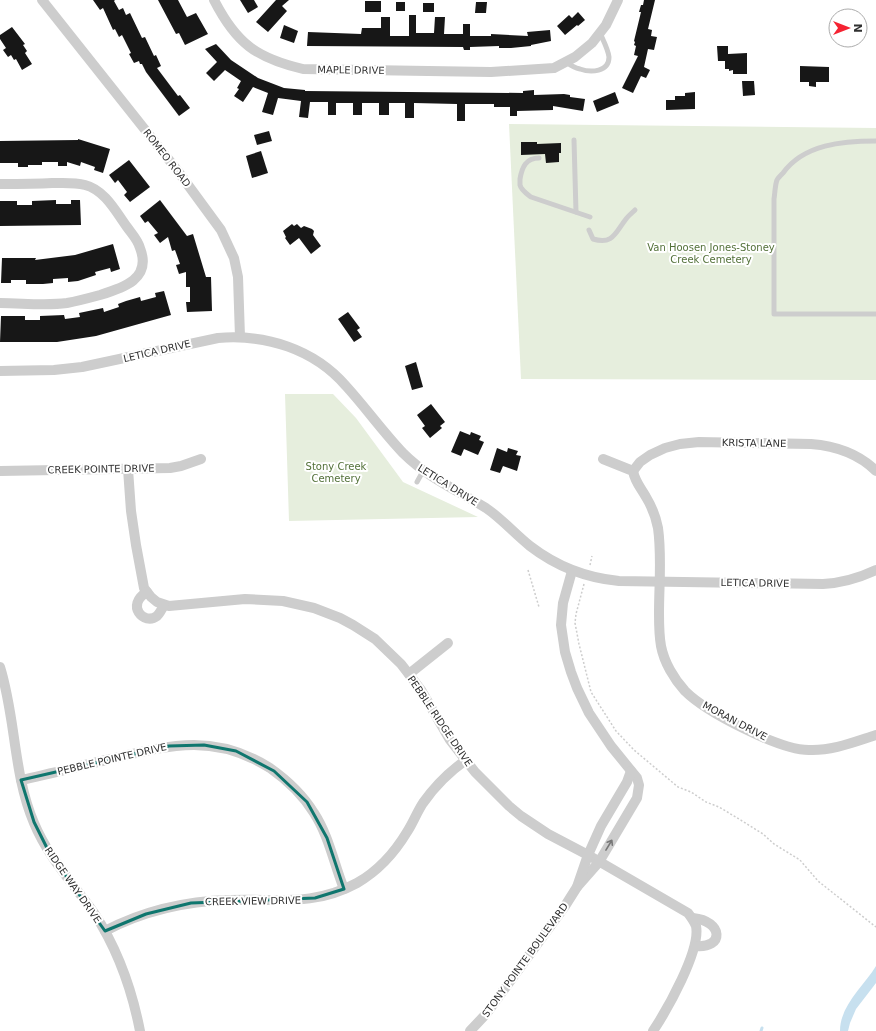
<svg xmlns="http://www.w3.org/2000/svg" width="876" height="1031" font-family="'DejaVu Sans',sans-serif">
<rect width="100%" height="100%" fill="#fff"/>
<!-- green -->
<g fill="#e6eedd">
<polygon points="509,124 876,128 876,380 521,379"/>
<polygon points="285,394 333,394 356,418 403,482 478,517 289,521"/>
</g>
<!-- water -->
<path fill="#c7e0ef" d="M 876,966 L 876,983 L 856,1009 L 850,1023 L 848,1031 L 840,1031 C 840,1005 864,986 876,966 Z"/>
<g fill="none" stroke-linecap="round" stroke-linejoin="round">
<!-- stream -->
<polyline stroke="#c7e0ef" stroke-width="3" points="761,1031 762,1028"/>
</g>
<!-- building -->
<g fill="#171717">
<polygon points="93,0 115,0 114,1 119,10 123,8 126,15 130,13 142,38 145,37 154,56 156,55 161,66 157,68 178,96 180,95 190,108 179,116 146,72 142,64 140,64 139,61 134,63 129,54 131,53 122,35 119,37 115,29 113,30 103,8 100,10"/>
<polygon points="158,0 178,0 187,17 196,13 208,34 185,45 179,33 176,34"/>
<polygon points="240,0 254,0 258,7 248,13"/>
<polygon points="276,0 289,0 282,6 287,11 268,32 256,22"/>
<polygon points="644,0 655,0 648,29 652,30 651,36 657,37 654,50 648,49 644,67 650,70 646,78 641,76 633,93 622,88 638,56 634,55 636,46 634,45 635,42 634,41 641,12 639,12 641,5 643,5"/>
<rect x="365" y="1" width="16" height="11"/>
<rect x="396" y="2" width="9" height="9"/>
<polygon points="476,2 487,2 486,13 475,13"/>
<rect x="423" y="3" width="11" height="9"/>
<polygon points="578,12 585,20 578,26 577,25 565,35 557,26 569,15 572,18"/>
<polygon points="409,15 416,15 416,33 434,33 435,17 445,17 444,34 463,34 463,24 470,24 470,36 491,36 491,34 528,36 527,32 550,30 551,41 531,45 531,46 511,48 499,48 499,46 470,47 470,50 464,50 463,47 307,46 308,32 361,34 362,28 381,28 381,17 390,17 390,36 409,36"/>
<polygon points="284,25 298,31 294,43 280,38"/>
<polygon points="12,27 25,44 23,45 27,51 25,53 32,64 22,70 16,59 14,60 11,55 8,57 3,50 6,48 0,39 0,35"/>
<polygon points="216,44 231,60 258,78 284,88 305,90 305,91 523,93 523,91 534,90 534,95 564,94 570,95 570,97 585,99 583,111 553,106 553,110 517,111 517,116 510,116 510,107 494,107 494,104 465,104 465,121 457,121 457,104 414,103 414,118 405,118 405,103 389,103 389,115 379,115 379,103 362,103 362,115 353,115 353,103 336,103 336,115 328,115 328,102 310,102 308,118 299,117 301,101 278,98 273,115 262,112 268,93 253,87 243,102 234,96 239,89 237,88 241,81 225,70 214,81 206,73 217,62 205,49"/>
<polygon points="717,46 728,46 728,54 747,53 747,74 733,74 733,70 729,71 729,69 725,69 725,61 718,61"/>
<polygon points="800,66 829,67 829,82 816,82 816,87 809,86 809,82 800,82"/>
<polygon points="742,81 754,81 755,95 743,96"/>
<polygon points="615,92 619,103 597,112 593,101"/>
<polygon points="695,92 695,109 666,110 666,100 675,100 675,96 685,96 685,93"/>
<polygon points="269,131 272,141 257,145 254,135"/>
<polygon points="78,139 110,149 103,173 94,170 95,167 81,162 80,166 67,162 67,166 58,166 58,162 42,162 42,165 28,165 28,167 18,167 18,163 0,163 0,141 78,140"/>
<polygon points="521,142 537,142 537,144 561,143 561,153 559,153 559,162 546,163 545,154 521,155"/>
<polygon points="261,151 268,173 252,178 246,156"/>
<polygon points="129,160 150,187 130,202 124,195 127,192 118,180 115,183 109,175"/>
<polygon points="56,200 56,204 71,204 71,200 80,200 81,225 0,226 0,201 17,201 17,205 32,205 32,201"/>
<polygon points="160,200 187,236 193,234 206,277 211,277 212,311 187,312 186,302 190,302 190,287 186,287 186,272 179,274 176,265 180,264 175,250 172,251 168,237 160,243 154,235 158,233 148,221 145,223 140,216"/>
<polygon points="292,224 294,226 297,224 301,228 304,226 312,229 314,231 313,235 321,246 311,254 299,238 290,245 285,238 286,237 283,231"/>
<polygon points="113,244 120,269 111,272 110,268 95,272 96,275 78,281 68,282 68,278 53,279 53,283 43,284 26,284 26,280 11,280 11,283 1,283 2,258 36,258 35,260 75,255"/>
<polygon points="164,291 171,315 96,336 57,342 0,342 1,316 25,316 25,320 40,320 40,316 64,315 65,319 80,317 79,313 103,308 104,312 119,307 118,304 126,301 140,297 141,301 156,297 155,293"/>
<polygon points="348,312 360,328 357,330 362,337 354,342 338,319"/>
<polygon points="416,362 423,387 412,390 405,366"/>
<polygon points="431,404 445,422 440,426 442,428 430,438 422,428 425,426 417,415"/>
<polygon points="460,431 470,435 471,432 481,436 479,440 484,442 478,455 464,449 461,456 451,452"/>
<polygon points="497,448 507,452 508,448 518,451 516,455 521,456 517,471 503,466 500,473 490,470"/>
</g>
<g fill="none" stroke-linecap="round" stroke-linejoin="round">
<!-- path -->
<g stroke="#cdcdcd" stroke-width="1.5" stroke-dasharray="2 2" stroke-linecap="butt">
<polyline points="590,565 592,556"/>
<polyline points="528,570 539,607"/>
<polyline points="584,584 576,614 575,623 579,644 591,692 616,731 634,750 678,787 691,792 706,802 719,807 739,819 763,834 774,844 800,860 818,881 876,927"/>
</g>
<!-- service -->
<g stroke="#cdcdcd" stroke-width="5">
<path d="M 566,62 C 570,65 575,68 580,69 C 591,73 609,72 609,57 C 608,49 603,40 600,33"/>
<polyline points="574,140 576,212"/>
<path d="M 876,141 C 843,141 804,144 783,173 C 781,175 778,178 777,180 C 775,185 775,193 774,199 L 774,314 L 876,314"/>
<path d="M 539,158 C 526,158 522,167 520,179 C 520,180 520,184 520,185 C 521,190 527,194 531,197 L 590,217"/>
<path d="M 589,230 L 593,239 C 613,245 615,233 626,219 C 628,216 632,213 635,210"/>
<polyline points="417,482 423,471"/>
</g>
<!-- minor -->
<g stroke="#cdcdcd" stroke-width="10">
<polyline points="42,0 177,170 221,230 234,258 238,277 240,337"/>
<path d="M 214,0 C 236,43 256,58 303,69 L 491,72 L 554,68 L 575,57 L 592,43 L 606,25 L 618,0"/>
<path d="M 0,184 C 17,184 35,184 52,183 C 63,183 74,182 85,185 C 105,190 116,212 127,227 C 132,234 138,240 140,248 C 152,279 123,288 100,295 C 89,298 78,301 67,303 C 45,306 22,303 0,303"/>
<path d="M 0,371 L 54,370 L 82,367 L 218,338 C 266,334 314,349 346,386 C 366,408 383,432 403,453 C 428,478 457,490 486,508 C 502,519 515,534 530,546 C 556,566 587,578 619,581 L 823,584 C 841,583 859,578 876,570"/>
<path d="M 603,459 L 633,471 C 635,482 641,488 646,497 C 652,507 656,517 658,528 C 662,556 659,585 659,613 C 659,624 659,635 661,646 C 664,662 674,679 685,691 C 706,712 779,750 809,750 C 832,751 854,742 876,735"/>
<path d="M 128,469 L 131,511 L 136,545 L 144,588 L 151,597 L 157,602 L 169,606 L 245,599 L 283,601 L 314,608 L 340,618 L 353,625 L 375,639 L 401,664 L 421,690 L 450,740 L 475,772 L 509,806 L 521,816 L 548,834 L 588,855 L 688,913 C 691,917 694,921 696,926 C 701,950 667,1010 653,1031"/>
<polyline points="0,471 170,468 181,466 201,459"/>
<path d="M 633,471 L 640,462 L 650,455 L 665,448 L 680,444 L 699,442 L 811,444 C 836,446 858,453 876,471"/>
<polyline points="572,571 563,603 561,625 565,652 571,672 577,688 589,713 611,746 637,778 639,785 637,798 599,862 577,887"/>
<path d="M 147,592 C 125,605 144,626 157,616 C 160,613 162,609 164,605"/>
<path d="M 0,667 C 16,718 13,774 34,823 C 48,857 73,883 94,913 C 117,948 132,990 140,1031"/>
<polyline points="409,674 448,643"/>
<path d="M 21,780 C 53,773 84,765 115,758 C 173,744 216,734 270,768 C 287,780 303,795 314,813 C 329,836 334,864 344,889"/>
<path d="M 693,918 C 723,921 725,949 695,946"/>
<path d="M 105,931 C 143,911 187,901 230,900 C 276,898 313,907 357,883 C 378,871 395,852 407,832 C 413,823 417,812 423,803 C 435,786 449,772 466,760"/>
<polyline points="470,1031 486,1014 565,906 577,887 588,855 601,826 627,782 631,771"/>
</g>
</g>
<!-- one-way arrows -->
<defs><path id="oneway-shaft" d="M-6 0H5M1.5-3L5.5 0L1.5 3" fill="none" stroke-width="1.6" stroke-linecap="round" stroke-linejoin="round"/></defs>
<use stroke="#777" href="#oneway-shaft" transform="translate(609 845) rotate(-59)"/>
<!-- marked area -->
<path fill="none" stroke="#0f766e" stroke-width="3" stroke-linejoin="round" d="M 204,745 L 236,751 L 274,771 L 307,802 L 327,838 L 344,889 L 315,898 L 191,903 L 146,914 L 105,931 L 49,852 L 34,822 L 21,780 L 169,746 Z"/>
<g text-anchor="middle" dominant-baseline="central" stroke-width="4" stroke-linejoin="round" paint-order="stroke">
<!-- street labels -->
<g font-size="10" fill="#303030" stroke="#fff">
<text transform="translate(351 70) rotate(1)">MAPLE DRIVE</text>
<text transform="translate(167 158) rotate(52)">ROMEO ROAD</text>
<text transform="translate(157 351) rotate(-13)">LETICA DRIVE</text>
<text transform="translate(754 443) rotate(1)">KRISTA LANE</text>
<text transform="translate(101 469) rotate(-1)">CREEK POINTE DRIVE</text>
<text transform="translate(448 485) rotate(32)">LETICA DRIVE</text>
<text transform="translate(755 583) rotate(1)">LETICA DRIVE</text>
<text transform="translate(440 721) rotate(56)">PEBBLE RIDGE DRIVE</text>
<text transform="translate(735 721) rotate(28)">MORAN DRIVE</text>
<text transform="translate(112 759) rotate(-13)">PEBBLE POINTE DRIVE</text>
<text transform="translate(73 885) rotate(55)">RIDGE WAY DRIVE</text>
<text transform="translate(253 901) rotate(-1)">CREEK VIEW DRIVE</text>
<text transform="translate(525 960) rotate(-54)">STONY POINTE BOULEVARD</text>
</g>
<!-- park labels -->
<g font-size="10" fill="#527038" stroke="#fff">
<text x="711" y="247">Van Hoosen Jones-Stoney<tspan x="711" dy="12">Creek Cemetery</tspan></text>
<text x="336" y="466">Stony Creek<tspan x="336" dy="12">Cemetery</tspan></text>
</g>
</g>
<!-- north arrow -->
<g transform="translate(848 28) rotate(90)"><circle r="19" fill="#ffffff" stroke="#acacac"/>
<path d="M0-3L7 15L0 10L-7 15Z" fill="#f52332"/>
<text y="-6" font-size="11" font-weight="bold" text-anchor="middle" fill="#303030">N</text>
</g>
</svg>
